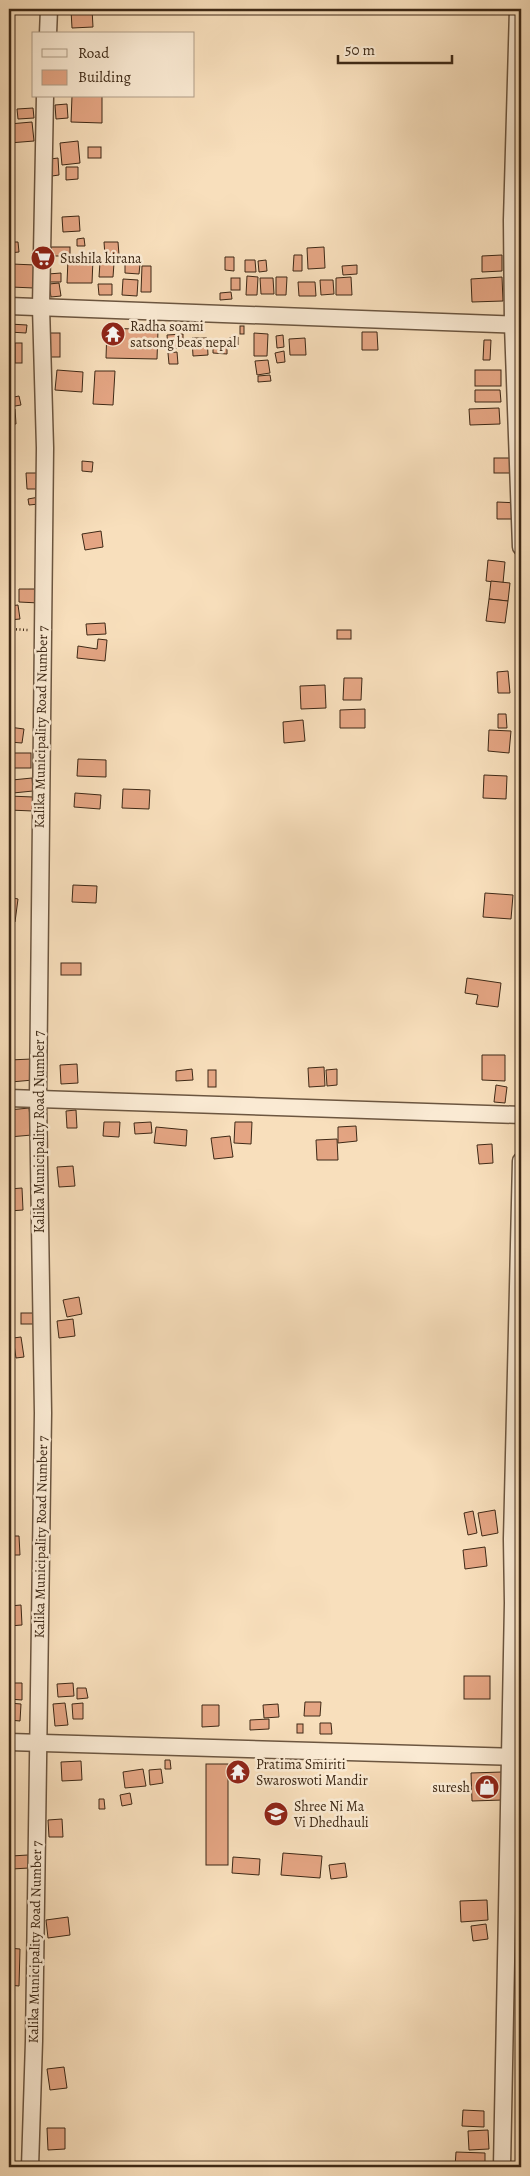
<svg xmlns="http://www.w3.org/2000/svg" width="530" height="2176" font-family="Alegreya,serif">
<rect width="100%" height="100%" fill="#f8dfbc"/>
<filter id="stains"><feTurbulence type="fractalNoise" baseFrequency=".004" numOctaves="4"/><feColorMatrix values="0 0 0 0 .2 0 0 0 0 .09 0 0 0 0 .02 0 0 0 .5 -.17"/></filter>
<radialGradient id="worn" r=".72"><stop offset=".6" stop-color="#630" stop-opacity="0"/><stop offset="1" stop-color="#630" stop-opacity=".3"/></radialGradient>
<!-- building -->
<g fill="#e4a583" stroke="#3e2916">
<polygon points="92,9 93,27 72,28 71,10"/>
<polygon points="72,96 102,96 102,123 71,122"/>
<polygon points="67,104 68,118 56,119 55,105"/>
<polygon points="33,108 34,118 18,119 17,109"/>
<polygon points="32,122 34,141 9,143 9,124"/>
<polygon points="78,141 80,163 62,165 60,143"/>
<rect x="88" y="147" width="13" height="11"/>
<polygon points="58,158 59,175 52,176 50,159"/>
<polygon points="66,167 78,167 78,179 66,180"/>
<polygon points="79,216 80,231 63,232 62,217"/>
<polygon points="84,238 85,246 77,246 77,239"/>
<polygon points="9,242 18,242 19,252 9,253"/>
<polygon points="104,242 118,242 119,255 105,256"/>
<rect x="51" y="247" width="19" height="9"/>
<polygon points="324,247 325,268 308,269 307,248"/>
<polygon points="294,255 302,255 302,271 293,271"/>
<polygon points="502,255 502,271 482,272 482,256"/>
<polygon points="225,257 234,257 234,271 225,270"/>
<polygon points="68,259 93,259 92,283 67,283"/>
<polygon points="245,260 255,260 256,272 245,272"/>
<polygon points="266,260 267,271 259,272 258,261"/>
<polygon points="100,262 114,263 113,277 99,277"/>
<polygon points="125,263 140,264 139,274 125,273"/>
<polygon points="12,264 35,265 34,288 11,287"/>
<polygon points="357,265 357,274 343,275 342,266"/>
<polygon points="142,266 151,266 151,292 141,292"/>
<polygon points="61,273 61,282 48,282 48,274"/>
<polygon points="247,276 258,277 257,295 246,295"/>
<polygon points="276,277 287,277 286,295 276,295"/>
<polygon points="351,277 352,295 336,295 336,278"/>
<polygon points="502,277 503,301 472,302 471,279"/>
<rect x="231" y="278" width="9" height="12"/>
<polygon points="260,278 273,278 274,294 261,294"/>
<polygon points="123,279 138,280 137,296 122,295"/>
<polygon points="320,280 333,280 334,294 321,295"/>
<polygon points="298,282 315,282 316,296 299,296"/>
<polygon points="59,283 61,296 51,297 49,284"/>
<polygon points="98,284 112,284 112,295 99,295"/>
<polygon points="231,292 232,299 220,300 220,293"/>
<polygon points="9,324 27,325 26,333 9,332"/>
<rect x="240" y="326" width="4" height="8"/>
<polygon points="107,328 158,330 157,359 106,358"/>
<polygon points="362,332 377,332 378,350 362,350"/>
<rect x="44" y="333" width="16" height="24"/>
<polygon points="254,333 268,334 267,356 254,356"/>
<polygon points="9,334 12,334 12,350 9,349"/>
<polygon points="183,334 183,348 168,349 167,335"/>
<polygon points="283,335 284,347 277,348 276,336"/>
<polygon points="238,337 238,345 229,346 229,338"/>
<polygon points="192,338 207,338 208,355 193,356"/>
<polygon points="305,338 306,355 290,355 289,339"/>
<polygon points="484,340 491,340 490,360 483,360"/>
<polygon points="213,342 227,342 227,354 213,353"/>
<rect x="15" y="343" width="7" height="20"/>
<polygon points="284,351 285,362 277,363 275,353"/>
<polygon points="177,352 178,364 169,364 168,353"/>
<polygon points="268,360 270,373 257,375 255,361"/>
<polygon points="57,370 83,372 82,392 55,390"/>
<rect x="475" y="370" width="26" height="16"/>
<polygon points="95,371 115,371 113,405 93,404"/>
<polygon points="270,375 271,381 258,382 258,376"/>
<polygon points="475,390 500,390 501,402 475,402"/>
<polygon points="19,396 21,405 9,407 9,398"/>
<polygon points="499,408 500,424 470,425 469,409"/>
<polygon points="15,409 16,424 9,424 9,410"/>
<rect x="494" y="458" width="19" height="15"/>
<polygon points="82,461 93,462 92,472 82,471"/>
<polygon points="26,473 41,473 41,489 27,489"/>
<polygon points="39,497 39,504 29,505 28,499"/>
<polygon points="497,502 519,503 519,519 497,519"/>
<polygon points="101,531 103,547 85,550 82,534"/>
<polygon points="488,560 505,562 503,583 486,581"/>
<polygon points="491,581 510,583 508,601 489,599"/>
<polygon points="19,589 39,589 39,603 19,602"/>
<polygon points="489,599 508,601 505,623 486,621"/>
<polygon points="18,605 20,619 9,620 9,606"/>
<polygon points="105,623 106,634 87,635 86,624"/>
<rect x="337" y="630" width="14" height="9"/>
<polygon points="98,639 107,640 105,661 77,658 78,646 97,649"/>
<polygon points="508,671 510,693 498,693 497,672"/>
<polygon points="344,678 362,678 361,700 343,700"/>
<polygon points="325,685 326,708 301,709 300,686"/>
<polygon points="365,709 365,728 340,728 340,710"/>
<polygon points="498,714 506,714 507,728 498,728"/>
<polygon points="303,720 305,741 284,743 283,722"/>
<polygon points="9,727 24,729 22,743 9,742"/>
<polygon points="489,730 511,731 509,753 488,751"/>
<rect x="9" y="753" width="22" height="15"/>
<polygon points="78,759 106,760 106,777 77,776"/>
<polygon points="484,775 507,776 506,799 483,798"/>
<polygon points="32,778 33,791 13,793 12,780"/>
<polygon points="123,789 150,790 149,809 122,808"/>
<polygon points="75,793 101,795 100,809 74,807"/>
<polygon points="9,796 33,797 33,811 9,810"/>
<polygon points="73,885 97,886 96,903 72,902"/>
<polygon points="485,893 513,895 511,919 483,917"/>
<polygon points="9,897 18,899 15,922 9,921"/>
<rect x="61" y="963" width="20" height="12"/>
<polygon points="467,978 501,983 498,1007 476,1004 478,995 465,993"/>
<polygon points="482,1055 505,1055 505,1081 482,1080"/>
<polygon points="32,1059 33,1080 11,1082 9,1060"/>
<polygon points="77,1064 78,1083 61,1084 60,1065"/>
<polygon points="324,1067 325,1086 309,1087 308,1068"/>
<polygon points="192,1069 193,1080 176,1081 176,1071"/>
<polygon points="337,1069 337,1085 327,1086 326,1070"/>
<rect x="208" y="1070" width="8" height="17"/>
<polygon points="496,1085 507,1087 505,1103 494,1102"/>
<polygon points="29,1108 32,1135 9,1137 9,1110"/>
<polygon points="76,1110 77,1128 67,1128 66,1111"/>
<polygon points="104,1122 120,1122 119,1137 103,1136"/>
<polygon points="151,1122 152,1133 135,1134 134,1123"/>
<polygon points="235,1122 252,1122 251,1144 234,1143"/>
<polygon points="356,1126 357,1141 338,1143 338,1127"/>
<polygon points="156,1127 187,1130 186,1146 154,1143"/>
<polygon points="230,1136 233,1157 214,1159 211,1138"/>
<polygon points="337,1139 338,1160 317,1160 316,1140"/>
<polygon points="492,1144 493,1163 479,1164 477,1145"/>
<polygon points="73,1166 75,1186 59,1187 57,1167"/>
<polygon points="22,1188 23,1210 9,1211 9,1189"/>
<polygon points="79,1297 82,1314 67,1317 63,1300"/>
<rect x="21" y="1313" width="13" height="11"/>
<polygon points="73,1319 75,1336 59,1338 57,1321"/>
<polygon points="21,1337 24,1357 16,1358 13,1338"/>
<polygon points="9,1508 10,1508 11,1521 9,1521"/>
<polygon points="495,1510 498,1533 482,1536 478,1513"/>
<polygon points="473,1511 477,1533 468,1535 464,1513"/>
<polygon points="9,1536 19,1536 20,1555 9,1555"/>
<polygon points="485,1547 487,1566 465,1569 463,1550"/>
<polygon points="21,1605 22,1625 9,1626 9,1606"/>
<rect x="464" y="1676" width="26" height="23"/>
<polygon points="9,1683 22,1683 22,1700 9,1699"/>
<polygon points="73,1683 74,1696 58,1697 57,1684"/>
<polygon points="77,1688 86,1688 88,1698 77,1699"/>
<polygon points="305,1702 321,1702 320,1716 304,1716"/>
<polygon points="9,1703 21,1704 20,1721 9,1720"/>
<polygon points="65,1703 68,1725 55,1726 53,1704"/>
<polygon points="83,1703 83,1719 73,1719 72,1704"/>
<polygon points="278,1704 279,1717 264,1718 263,1705"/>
<polygon points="202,1705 219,1705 219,1726 202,1727"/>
<polygon points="269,1719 269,1729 250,1730 250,1720"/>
<polygon points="320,1723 331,1723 332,1734 320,1734"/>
<rect x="297" y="1724" width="6" height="9"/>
<polygon points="165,1760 170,1760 171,1769 165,1769"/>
<polygon points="81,1761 82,1780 62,1781 61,1762"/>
<rect x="206" y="1764" width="22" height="101"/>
<polygon points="232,1766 243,1767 243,1779 232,1778"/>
<polygon points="143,1769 146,1786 125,1788 123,1772"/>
<polygon points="161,1769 163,1783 150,1785 149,1770"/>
<polygon points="502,1772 503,1800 472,1801 471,1773"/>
<polygon points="130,1793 132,1804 122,1806 120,1795"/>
<polygon points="99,1799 104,1799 105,1809 99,1809"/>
<polygon points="62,1819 63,1837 49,1837 48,1820"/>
<polygon points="283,1853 322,1856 320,1878 281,1875"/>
<polygon points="28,1855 29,1868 12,1869 11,1856"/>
<polygon points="233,1857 260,1859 259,1875 232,1873"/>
<polygon points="345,1863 347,1877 331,1879 329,1865"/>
<polygon points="487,1900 488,1920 461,1922 460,1901"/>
<polygon points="68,1917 70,1935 48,1938 46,1920"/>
<polygon points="486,1924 488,1939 473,1941 471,1926"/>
<polygon points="9,1948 20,1949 19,1986 9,1985"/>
<polygon points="517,2014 521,2014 521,2030 518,2031"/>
<polygon points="64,2067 67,2088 50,2090 47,2069"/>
<polygon points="463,2110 484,2111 484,2127 462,2126"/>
<polygon points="47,2128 65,2128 65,2149 48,2150"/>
<polygon points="488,2130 489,2149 469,2150 468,2131"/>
<polygon points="521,2133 521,2147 519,2147 518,2134"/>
<polygon points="9,2138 11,2138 12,2147 9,2147"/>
<polygon points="456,2152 485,2153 485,2167 455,2167"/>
</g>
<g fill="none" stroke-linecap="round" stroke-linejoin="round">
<defs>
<g id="minor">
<polyline points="518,9 512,220 513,325 521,547"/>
<polyline points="48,34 49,9"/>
<polyline points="9,306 521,325"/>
<polyline points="9,1098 521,1115"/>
<polyline points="9,1742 521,1757"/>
<polyline points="30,2167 34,2041 43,1413 38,1098 45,448 41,307 45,96"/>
<polyline points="502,2167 513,1603 512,1539 521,1161"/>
</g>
</defs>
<!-- minor casing -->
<use href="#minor" stroke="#6c5640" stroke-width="19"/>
<!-- path -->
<polyline stroke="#3e2916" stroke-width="2.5" stroke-dasharray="1 2.5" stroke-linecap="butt" points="9,629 28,630"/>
<!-- minor -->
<use href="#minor" stroke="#faead3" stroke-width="16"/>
</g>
<!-- icons -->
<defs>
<symbol id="supermarket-disc" viewBox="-11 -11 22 22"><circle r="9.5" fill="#8f2418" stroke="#faead3"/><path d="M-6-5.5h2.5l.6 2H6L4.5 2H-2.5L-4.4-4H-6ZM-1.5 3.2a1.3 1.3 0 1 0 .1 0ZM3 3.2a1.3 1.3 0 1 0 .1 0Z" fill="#fff"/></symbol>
<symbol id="temple-disc" viewBox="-11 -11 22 22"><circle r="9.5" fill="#8f2418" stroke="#faead3"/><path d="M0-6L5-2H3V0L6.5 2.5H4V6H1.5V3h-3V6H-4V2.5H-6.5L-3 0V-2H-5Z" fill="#fff"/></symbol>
<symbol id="shop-disc" viewBox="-11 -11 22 22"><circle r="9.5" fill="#8f2418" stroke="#faead3"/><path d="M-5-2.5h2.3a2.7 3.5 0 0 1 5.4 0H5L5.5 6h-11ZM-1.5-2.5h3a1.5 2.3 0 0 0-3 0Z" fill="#fff"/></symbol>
<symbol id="school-disc" viewBox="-11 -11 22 22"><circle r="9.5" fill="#8f2418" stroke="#faead3"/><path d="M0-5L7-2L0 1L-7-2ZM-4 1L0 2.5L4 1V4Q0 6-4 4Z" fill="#fff"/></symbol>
</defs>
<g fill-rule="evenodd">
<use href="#supermarket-disc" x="29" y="244" width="28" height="28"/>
<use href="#temple-disc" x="99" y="320" width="28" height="28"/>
<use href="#temple-disc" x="224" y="1758" width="28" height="28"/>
<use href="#shop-disc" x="473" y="1773" width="28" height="28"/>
<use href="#school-disc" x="262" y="1800" width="28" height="28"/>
</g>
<g text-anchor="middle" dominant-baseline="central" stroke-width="5" stroke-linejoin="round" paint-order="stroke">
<!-- poi labels -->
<g font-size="14" fill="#3e2916" stroke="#faead3" text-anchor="start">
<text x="60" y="258">Sushila kirana</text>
<text x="130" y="326">Radha soami<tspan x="130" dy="16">satsong beas nepal</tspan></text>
<text x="256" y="1764">Pratima Smiriti<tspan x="256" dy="16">Swaroswoti Mandir</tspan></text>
<text x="470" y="1787" text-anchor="end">suresh</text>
<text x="294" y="1806">Shree Ni Ma<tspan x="294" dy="16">Vi Dhedhauli</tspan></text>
</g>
<!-- street labels -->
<g font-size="14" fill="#3e2916" stroke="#faead3">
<text transform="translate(41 727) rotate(-89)">Kalika Municipality Road Number 7</text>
<text transform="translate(39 1132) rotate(-90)">Kalika Municipality Road Number 7</text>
<text transform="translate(41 1537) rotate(-89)">Kalika Municipality Road Number 7</text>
<text transform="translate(35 1942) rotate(-89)">Kalika Municipality Road Number 7</text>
</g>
</g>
<!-- margin -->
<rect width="530" height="2176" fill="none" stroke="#f8dfbc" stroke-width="30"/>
<rect x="10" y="10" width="510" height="2156" fill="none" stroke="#3e2916" stroke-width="2.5"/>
<rect x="15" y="15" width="500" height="2146" fill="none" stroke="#3e2916"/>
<!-- legend -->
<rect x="32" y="32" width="162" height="65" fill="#faead3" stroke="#af9d87"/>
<rect x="42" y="49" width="25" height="8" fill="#faead3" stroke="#af9d87"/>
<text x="78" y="58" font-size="15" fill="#3e2916">Road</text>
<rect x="42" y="70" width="25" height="15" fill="#e4a583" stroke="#af9d87"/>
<text x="78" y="82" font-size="15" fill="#3e2916">Building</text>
<!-- scale -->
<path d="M338 55v8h114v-8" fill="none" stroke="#3e2916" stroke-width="2.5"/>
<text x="345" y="55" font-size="15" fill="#3e2916" stroke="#faead3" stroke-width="4" paint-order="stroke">50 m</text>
<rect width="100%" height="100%" filter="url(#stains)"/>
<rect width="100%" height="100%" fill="url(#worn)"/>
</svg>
